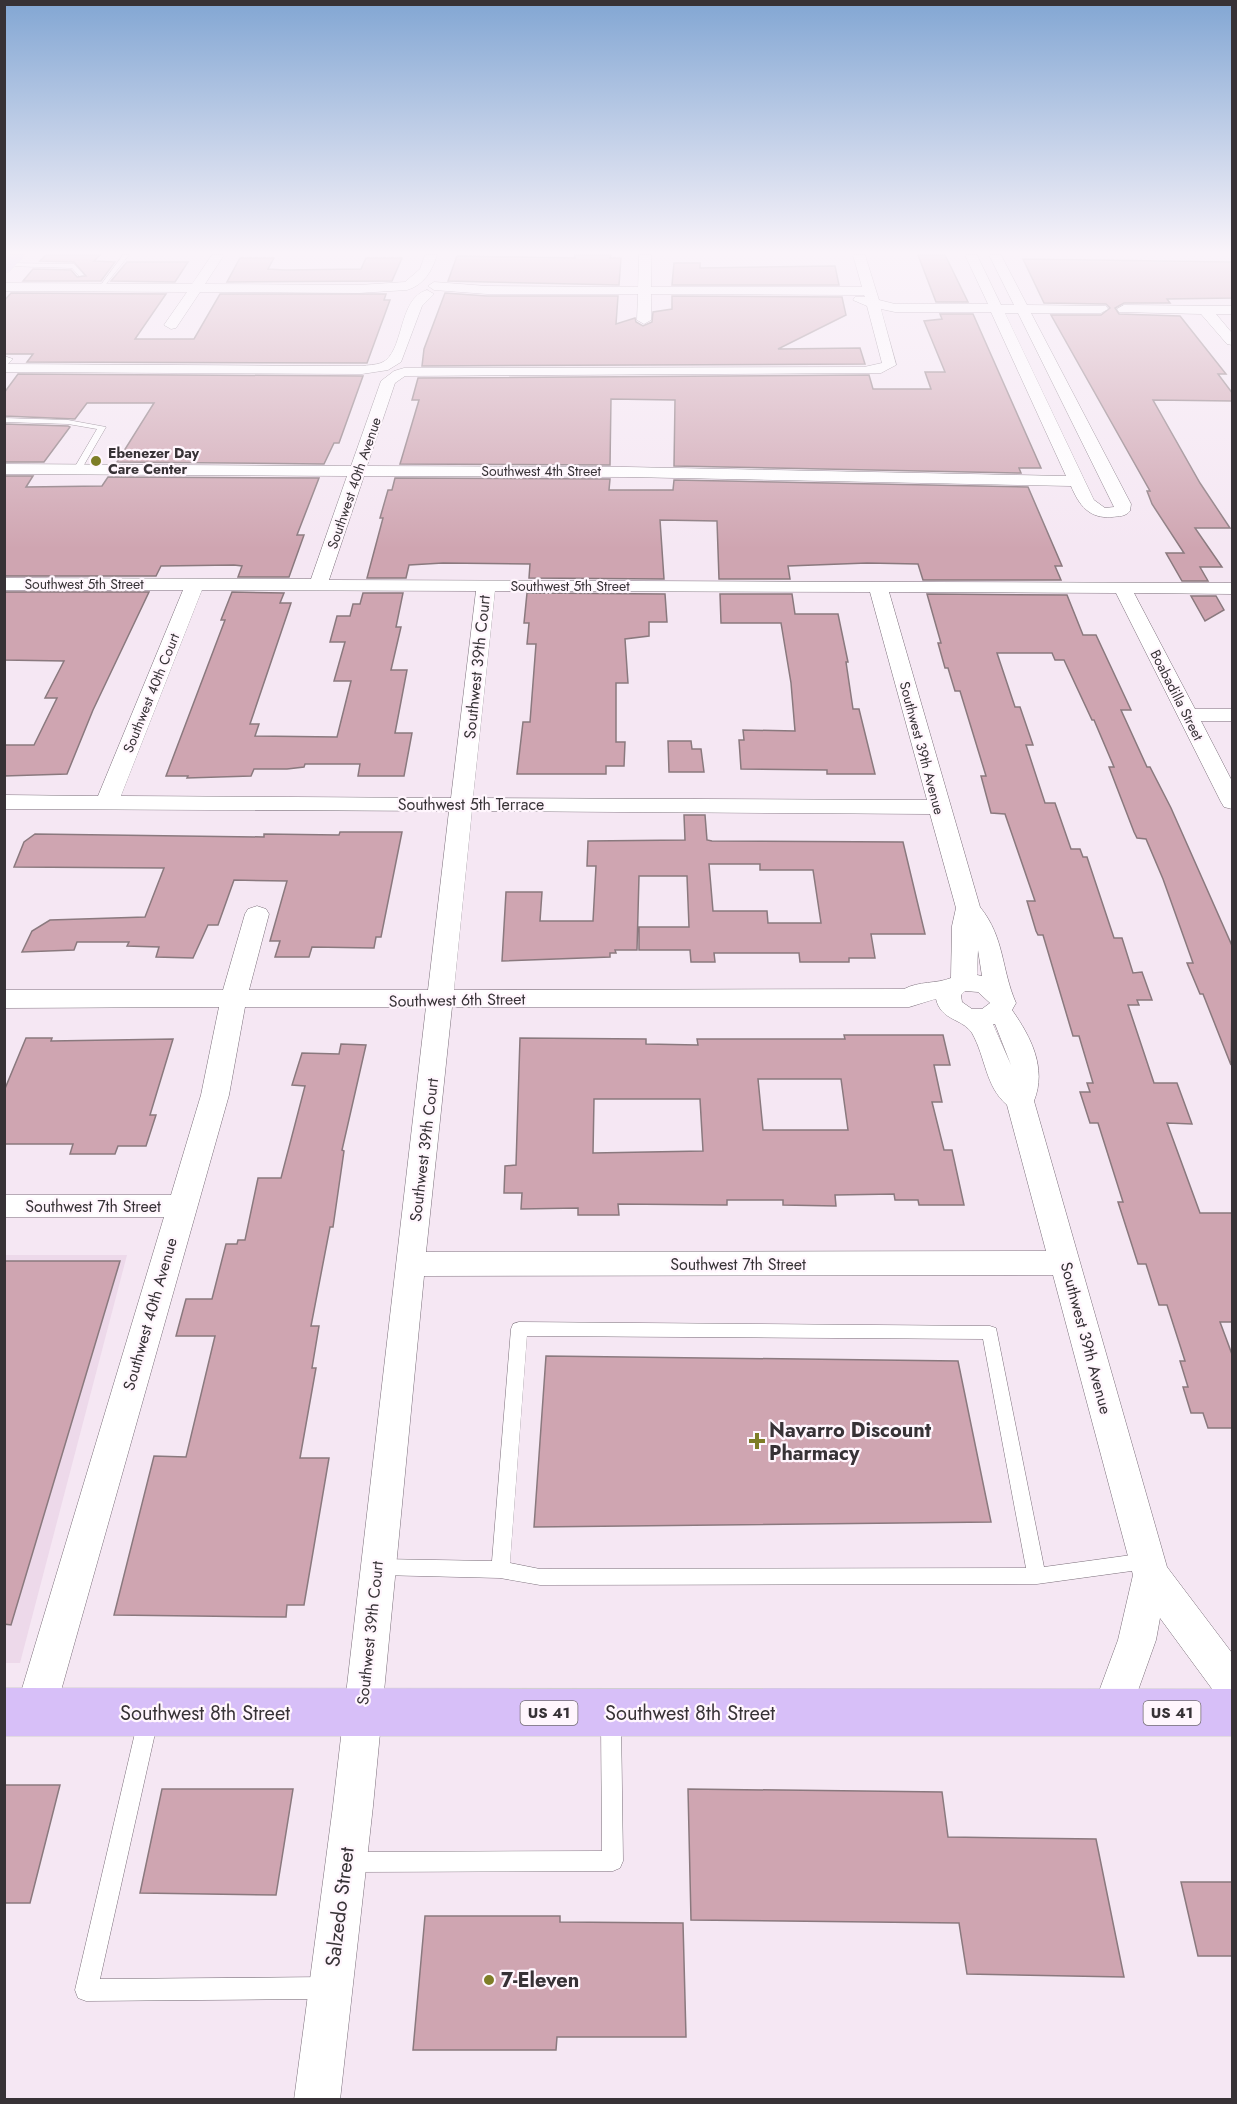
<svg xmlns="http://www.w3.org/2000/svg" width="1237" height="2104" font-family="Jost,sans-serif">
<rect width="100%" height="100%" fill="#f5e7f3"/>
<!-- built -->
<polygon fill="#edd9ea" points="4,1255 127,1255 20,1663 4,1663"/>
<!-- building -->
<g fill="#cfa5b1" stroke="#8a797e" stroke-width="1.5" fill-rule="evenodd">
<polygon points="46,255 100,255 94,261 115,262 101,281 23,281 33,269 71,270 77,277 86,276 74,262 40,261"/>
<polygon points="575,255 611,255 610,258 621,258 619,285 448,281 457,256 575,258"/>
<polygon points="918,255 945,255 968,302 936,302"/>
<polygon points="240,258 274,258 268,269 285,270 361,269 366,258 402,258 392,281 227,282"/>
<polygon points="1023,259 1233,262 1233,298 1167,299 1170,303 1124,303 1115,308 1119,314 1180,316 1226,374 1218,374 1233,394 1233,401 1153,400 1200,483 1230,528 1195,528 1222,567 1200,567 1208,581 1182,581 1166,553 1184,553 1152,504 1147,491 1150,491 1051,315 1101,315 1110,308 1106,304 1044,303"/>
<polygon points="127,262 188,262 175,282 111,281"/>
<polygon points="674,263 700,263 700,268 835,266 839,285 672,285"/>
<polygon points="11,293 166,294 135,339 194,339 220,294 386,294 384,300 390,300 367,363 27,362 33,354 4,354 4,301"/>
<polygon points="445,293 487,296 618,296 616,324 635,318 636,322 643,326 652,322 653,312 672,309 672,296 842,297 846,315 778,349 860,348 865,364 422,366 424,349"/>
<polygon points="940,314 973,314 1041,468 1019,468 1021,473 674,466 675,400 611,399 610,465 400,464 419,400 412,400 418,378 869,375 873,389 931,389 925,372 945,372 924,321 942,319"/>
<polygon points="18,374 362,376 363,376 339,443 334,443 324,464 117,462 154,403 87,403 75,419 4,416 4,393"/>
<polygon points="4,424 68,426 70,427 44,462 4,462"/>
<polygon points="4,476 33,476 26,487 102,486 108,477 319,478 297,535 304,535 289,577 238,577 242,566 234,565 161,566 156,576 4,576"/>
<polygon points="395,478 610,479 609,490 673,490 674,480 1028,487 1062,566 1055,566 1061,580 923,580 918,564 867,563 788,566 790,579 719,579 717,521 660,520 664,579 529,578 530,564 443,563 409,565 406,578 367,578 383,518 380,518 388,490 392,490"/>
<polygon points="4,592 149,592 93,710 67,774 4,776 4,745 34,745 57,698 45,698 64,661 4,660"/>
<polygon points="232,592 284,593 280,603 291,603 250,724 259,724 255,736 337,737 351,681 334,681 345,642 330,642 337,616 350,616 353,604 360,604 363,593 403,593 396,627 401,627 391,670 407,670 395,733 412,733 404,776 358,776 360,764 305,764 304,767 287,769 254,769 251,776 187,778 188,776 166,776 225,620 221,620"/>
<polygon points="527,593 665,594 667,622 649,622 649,636 625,639 628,683 616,683 616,742 625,742 624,766 606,766 606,774 517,774 523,722 530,722 536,644 527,644 529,623 524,623"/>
<polygon points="720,594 792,594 795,614 838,614 848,662 846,662 853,709 859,709 875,774 827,774 827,770 741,769 739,740 744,740 743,730 795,731 791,683 781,623 721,623"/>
<polygon points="927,594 1067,595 1083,635 1096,635 1131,710 1121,710 1147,767 1150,767 1171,808 1233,948 1231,1065 1203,994 1200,994 1187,963 1193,963 1163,879 1146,839 1137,838 1134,832 1109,767 1114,767 1094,720 1092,720 1064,660 1055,660 1052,653 997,653 1015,707 1020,707 1033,745 1026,745 1045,803 1055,803 1071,849 1080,849 1083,857 1087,857 1114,938 1122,938 1133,973 1142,972 1152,1000 1137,1000 1139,1005 1128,1005 1154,1083 1177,1083 1192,1124 1167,1123 1200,1213 1233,1213 1233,1322 1220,1322 1233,1357 1233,1428 1208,1428 1203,1413 1191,1413 1183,1387 1188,1387 1180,1361 1185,1361 1167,1305 1159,1305 1146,1264 1138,1264 1118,1202 1123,1202 1098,1123 1090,1123 1080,1092 1090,1092 1087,1083 1093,1083 1079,1036 1073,1036 1043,935 1038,935 1036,931 1027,901 1035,901 1005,814 991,813 981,776 986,776 960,691 955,691 948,668 945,668 938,643 941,643"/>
<polygon points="1191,596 1216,596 1224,610 1205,621"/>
<polygon points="668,741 691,741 692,749 701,749 704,772 669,772"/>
<path d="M 684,815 L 705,815 L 707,840 L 712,841 L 903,842 L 925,934 L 871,934 L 875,958 L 849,958 L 849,962 L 800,962 L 799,953 L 714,953 L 715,962 L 691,962 L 690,950 L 639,950 L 639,927 L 689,927 L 687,876 L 639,876 L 637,950 L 615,950 L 616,953 L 610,953 L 610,957 L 502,961 L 506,892 L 542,892 L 540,921 L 593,921 L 596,866 L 587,866 L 588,841 L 685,840 ZM 709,864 L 760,864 L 760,870 L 813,870 L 821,923 L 768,923 L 767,911 L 713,911 Z"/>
<polygon points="340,832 402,832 381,937 376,937 374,948 312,947 309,957 275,957 280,941 270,941 287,881 234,880 218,925 208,925 193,958 156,957 159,947 127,946 129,942 77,942 74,950 22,952 32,931 50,920 145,917 164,868 14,867 24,842 35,834 264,837 264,834 339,835"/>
<path d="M 844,1035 L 943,1035 L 950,1065 L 934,1065 L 942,1102 L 932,1102 L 944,1150 L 952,1150 L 964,1205 L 919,1205 L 918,1200 L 895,1200 L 894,1194 L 835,1195 L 836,1206 L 783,1205 L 783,1200 L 727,1200 L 727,1205 L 618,1204 L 619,1215 L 578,1215 L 578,1208 L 521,1209 L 522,1193 L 504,1193 L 505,1166 L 516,1165 L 520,1038 L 646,1039 L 646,1044 L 698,1045 L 697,1039 L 845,1039 ZM 758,1079 L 841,1079 L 848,1130 L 763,1130 ZM 594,1099 L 700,1099 L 703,1151 L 593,1153 Z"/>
<polygon points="26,1038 52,1038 51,1041 173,1039 150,1115 156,1115 146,1146 118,1146 115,1154 70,1154 73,1144 4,1144 4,1091"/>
<polygon points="341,1044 366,1045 342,1150 344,1151 333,1227 330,1227 311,1326 319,1326 312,1368 316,1368 300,1458 329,1458 304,1605 287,1605 286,1617 114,1615 154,1456 186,1457 215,1336 176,1336 186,1299 212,1299 226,1244 237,1244 238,1240 245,1240 258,1178 281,1178 305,1086 292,1085 302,1053 339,1054"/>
<polygon points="4,1261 120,1261 11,1625 4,1624"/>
<polygon points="546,1356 958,1361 991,1522 534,1527"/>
<polygon points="4,1785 60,1785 30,1903 4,1903"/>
<polygon points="162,1789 293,1789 276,1895 140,1893"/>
<polygon points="688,1789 942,1792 948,1837 1096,1839 1124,1977 967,1974 959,1923 691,1920"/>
<polygon points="1181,1882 1233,1882 1233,1956 1198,1956"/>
<polygon points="425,1916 560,1916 560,1922 683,1923 686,2037 557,2037 556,2050 413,2050"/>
</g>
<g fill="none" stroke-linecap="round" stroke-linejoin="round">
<defs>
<g id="service">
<polygon points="123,255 129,255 102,289 98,289"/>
<polygon points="8,263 74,264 84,275 79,276 72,268 6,266"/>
<polygon points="4,356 13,359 4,368"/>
<polygon points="4,418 68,420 106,427 81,470 77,472 73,470 97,429 68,424 4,422"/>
<path d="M 519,1322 L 990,1326 L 996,1328 L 1044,1567 L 1146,1553 L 1152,1555 L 1155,1561 L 1152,1567 L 1146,1569 L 1037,1584 L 540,1585 L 500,1578 L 379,1575 L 373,1573 L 370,1567 L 373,1561 L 379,1559 L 492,1561 L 511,1329 L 513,1324 ZM 527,1336 L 983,1339 L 1026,1568 L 540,1569 L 510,1563 Z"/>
<polygon points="148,1710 155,1713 158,1720 100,1979 327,1977 335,1980 338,1988 335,1996 327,1999 86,2001 78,1998 75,1990 138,1720 141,1713"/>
<polygon points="611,1710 618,1713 621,1720 623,1861 620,1868 613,1871 350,1872 343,1869 340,1862 343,1855 350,1852 602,1851 601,1720 604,1713"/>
</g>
<g id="minor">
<path d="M 212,255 L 224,255 L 205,284 L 359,285 L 405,282 L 420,269 L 425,255 L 437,255 C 432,271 424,285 407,290 L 359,293 L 200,292 L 176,328 L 171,329 L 164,325 L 187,292 L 4,291 L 4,283 L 192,284 Z"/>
<path d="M 639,255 L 651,255 L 651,287 L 862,287 L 853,255 L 865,255 L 879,300 L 895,304 L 988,304 L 965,255 L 977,255 L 1001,305 L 1014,305 L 989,255 L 1001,255 L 1027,305 L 1106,306 L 1108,309 L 1101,313 L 1031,313 L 1131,504 L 1130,511 C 1125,517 1119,516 1112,517 C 1089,519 1079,505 1071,486 L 627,477 L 364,476 L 329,580 L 1232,583 L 1232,594 L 1134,593 L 1195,709 L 1232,709 L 1232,721 L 1201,721 L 1232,781 L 1232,809 L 1224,807 L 1221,802 L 1116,593 L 889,592 L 980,907 C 1005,938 1001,969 1016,1003 L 1012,1010 C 1031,1037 1047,1068 1034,1101 L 1167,1567 L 1232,1653 L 1232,1703 L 1218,1697 L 1160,1618 L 1156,1640 L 1125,1727 L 1111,1732 L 1097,1727 L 1091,1713 L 1118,1640 L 1133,1575 L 1053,1275 L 424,1276 L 373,1806 L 340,2100 L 294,2100 L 333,1806 L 426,1007 L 245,1007 L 229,1095 L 55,1712 L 49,1726 L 35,1731 L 21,1726 L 15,1712 L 164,1217 L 4,1217 L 4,1195 L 171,1195 L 201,1095 L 219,1007 L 4,1008 L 4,990 L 223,990 L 245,914 L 248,909 L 257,906 L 266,909 L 269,914 L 249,990 L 428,990 L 449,811 L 4,809 L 4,795 L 98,796 L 183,590 L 4,590 L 4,578 L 311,579 L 347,476 L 4,474 L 4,464 L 351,466 L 381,381 L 394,371 L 404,368 L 864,367 L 882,363 L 867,306 L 853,300 L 855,297 L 865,297 L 864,295 L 651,294 L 651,320 L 644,324 L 637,320 L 638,294 L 487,294 L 434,290 L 428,286 L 434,282 L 487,286 L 638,287 ZM 881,309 L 895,312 L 991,312 L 1066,476 L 627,467 L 367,466 L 395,383 L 405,376 L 881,373 L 896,365 ZM 1005,313 L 1018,313 L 1114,507 L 1105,508 L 1094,500 ZM 202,590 L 476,591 L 451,798 L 121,796 ZM 495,591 L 870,592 L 927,800 L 473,798 ZM 472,811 L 930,814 L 956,908 L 952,926 L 951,978 C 936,984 919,981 904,989 L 454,990 ZM 978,950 L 982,976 L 977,975 ZM 965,991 L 978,992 L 990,1003 L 982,1009 L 972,1009 L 962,1002 L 961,995 ZM 936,999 C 941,1021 962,1018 972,1033 C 986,1058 985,1086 1007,1105 L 1046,1251 L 426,1252 L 452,1007 L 909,1007 ZM 993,1024 L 995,1024 L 1011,1065 Z"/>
<path d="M 427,290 L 434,294 L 422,306 L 401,362 L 388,370 L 362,374 L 4,372 L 4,364 L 362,366 C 368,365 375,365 381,363 C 405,354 397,298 427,290 Z"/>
<polygon points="1124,305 1232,306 1232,314 1216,314 1232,333 1232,345 1227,344 1201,314 1119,312 1117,309"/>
</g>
<g id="primary">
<polygon points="9,255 25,255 9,272 4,273 4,259"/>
<polygon points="4,1688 1232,1689 1232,1736 4,1736"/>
</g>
</defs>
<!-- service casing -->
<use href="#service" stroke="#7b6f7a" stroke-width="1"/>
<!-- minor casing -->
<use href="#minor" stroke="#7b6f7a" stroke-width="1"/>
<!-- primary casing -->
<use href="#primary" stroke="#cfcecf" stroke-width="1"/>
<!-- service -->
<use href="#service" fill="#fff" fill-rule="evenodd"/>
<!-- minor -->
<use href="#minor" fill="#fff" fill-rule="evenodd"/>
<!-- primary -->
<use href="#primary" fill="#d7bff8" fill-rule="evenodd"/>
</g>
<!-- sky -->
<linearGradient id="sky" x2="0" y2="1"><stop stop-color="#82a6d3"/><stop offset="0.46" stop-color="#faf4fa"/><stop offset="1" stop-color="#faf4fa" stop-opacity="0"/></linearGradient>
<rect width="1237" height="549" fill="url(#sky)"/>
<!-- markers -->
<g fill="#7e7e27" stroke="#fff6fd" stroke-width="2">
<circle cx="96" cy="461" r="6"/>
<path d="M754 1432h6v6h6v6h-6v6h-6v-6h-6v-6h6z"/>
<circle cx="489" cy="1980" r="6"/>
</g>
<g text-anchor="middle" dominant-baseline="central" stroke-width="4.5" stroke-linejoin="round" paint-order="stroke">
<!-- far-poi labels -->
<g font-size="14" font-weight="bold" fill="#373236" stroke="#fff6fd" text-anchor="start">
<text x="108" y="453">Ebenezer Day<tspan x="108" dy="16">Care Center</tspan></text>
</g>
<!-- far-street labels -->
<g font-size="14" fill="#373236" stroke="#fff6fd">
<text x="541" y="471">Southwest 4th Street</text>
<text transform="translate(354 483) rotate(-71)">Southwest 40th Avenue</text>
<text x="84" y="584">Southwest 5th Street</text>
<text x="570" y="586">Southwest 5th Street</text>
<text transform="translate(151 693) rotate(-68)">Southwest 40th Court</text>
<text transform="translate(1177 695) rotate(63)">Boabadilla Street</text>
<text transform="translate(922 748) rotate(75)">Southwest 39th Avenue</text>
</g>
<!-- shield labels -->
<g fill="#fff6fd" stroke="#736d72" stroke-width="1.5">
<rect x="520.5" y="1701" width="57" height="24" rx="4.5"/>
<rect x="1143.5" y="1701" width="57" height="24" rx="4.5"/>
</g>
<g font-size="15" font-weight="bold" fill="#373236">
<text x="549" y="1713">US 41</text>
<text x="1172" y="1713">US 41</text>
</g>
<!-- street labels -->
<g font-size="16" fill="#373236" stroke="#fff6fd">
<text transform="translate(477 667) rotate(-84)">Southwest 39th Court</text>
<text x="471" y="804">Southwest 5th Terrace</text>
<text transform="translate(457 1000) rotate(-1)">Southwest 6th Street</text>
<text transform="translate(424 1150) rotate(-83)">Southwest 39th Court</text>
<text x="93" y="1206">Southwest 7th Street</text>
<text x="738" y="1264">Southwest 7th Street</text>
<text transform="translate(150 1314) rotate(-74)">Southwest 40th Avenue</text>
<text transform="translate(1086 1338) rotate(75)">Southwest 39th Avenue</text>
<text transform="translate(370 1633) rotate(-84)">Southwest 39th Court</text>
</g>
<!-- near-poi labels -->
<g font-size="20" font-weight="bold" fill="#373236" stroke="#fff6fd" text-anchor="start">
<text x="769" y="1430">Navarro Discount<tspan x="769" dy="23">Pharmacy</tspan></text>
<text x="501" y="1980">7-Eleven</text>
</g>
<!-- near-street labels -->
<g font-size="20" fill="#373236" stroke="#fff6fd">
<text x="205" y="1713">Southwest 8th Street</text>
<text x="690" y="1713">Southwest 8th Street</text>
<text transform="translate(340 1907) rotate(-83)">Salzedo Street</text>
</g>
</g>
<!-- border -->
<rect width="1237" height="2104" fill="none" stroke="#373236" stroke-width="12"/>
</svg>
